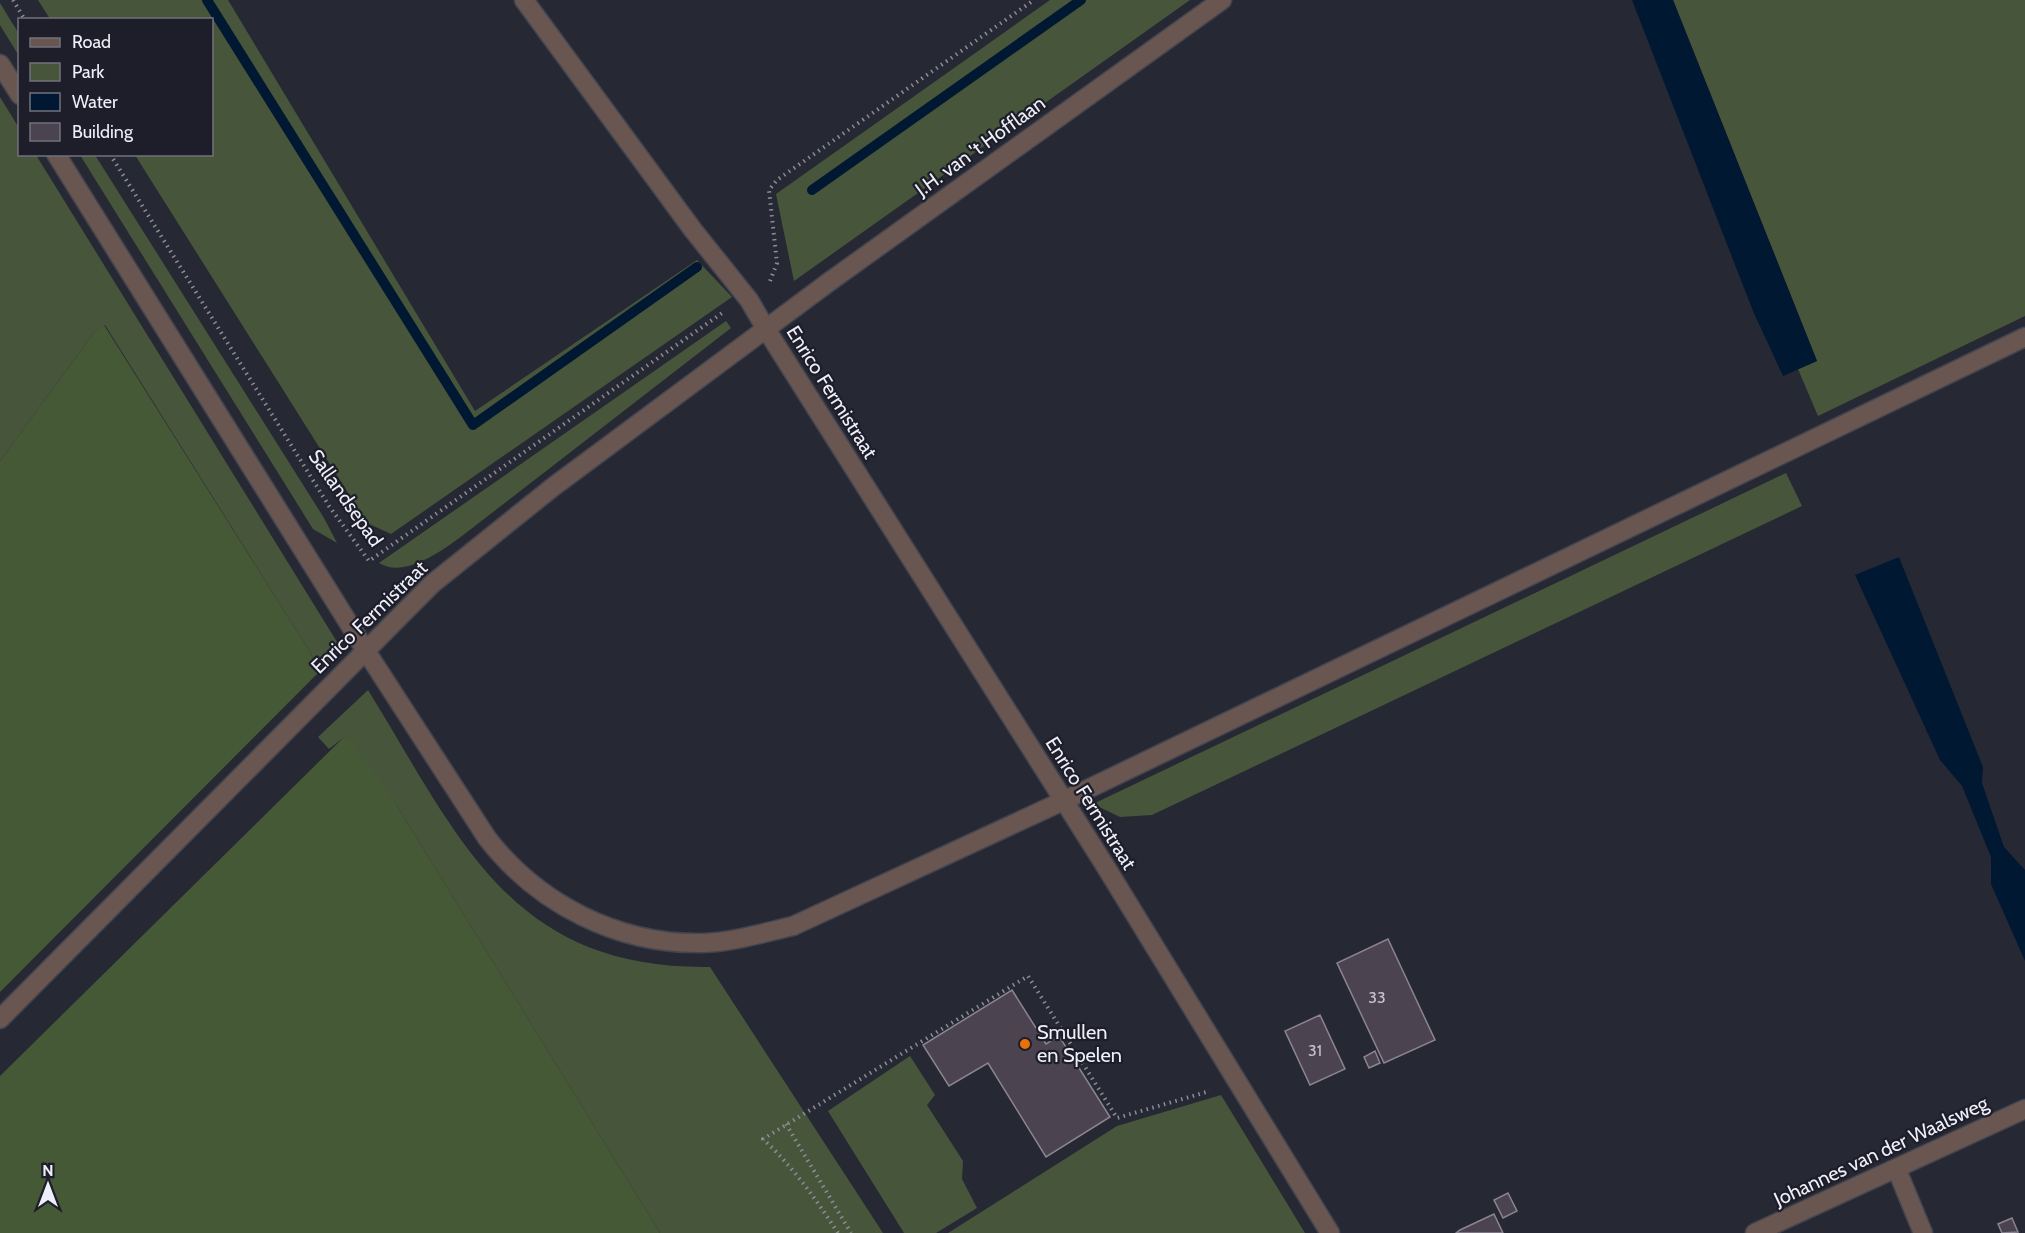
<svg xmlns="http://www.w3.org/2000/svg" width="2025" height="1233" font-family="Cabin,sans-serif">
<rect width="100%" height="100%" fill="#262834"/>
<!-- green -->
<g fill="#47563b">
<polygon points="38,0 228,0 475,411 697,260 732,297 391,534 367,523 135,155 212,154 212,20 50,19"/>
<polygon points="1050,0 1190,0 794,281 776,194"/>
<polygon points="1673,0 2025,0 2025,316 1818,416 1798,369 1817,361"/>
<polygon points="0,3 19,34 19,56 0,25"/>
<polygon points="0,97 19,128 20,154 36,155 342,650 319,672 310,652 105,325 93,334 0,461"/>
<polygon points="80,155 95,155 324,518 337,543 313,529"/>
<path d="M 726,321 L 731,328 L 462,536 C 443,550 404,579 379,563 Z"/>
<polygon points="1786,473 1802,506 1152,815 1120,817 1093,804"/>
<path d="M 368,690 C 459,837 510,970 710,967 L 883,1233 L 660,1233 L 397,806 L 343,738 L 329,749 L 318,737 Z"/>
<polygon points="910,1056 935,1095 927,1105 963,1161 962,1179 977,1208 936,1233 904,1233 828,1111"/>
<polygon points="1221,1095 1305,1233 948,1233 1117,1126"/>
</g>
<!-- forest -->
<g fill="#465936">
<polygon points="104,325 310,652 319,672 0,992 0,461 93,334"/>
<polygon points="343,738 352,741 397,806 660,1233 0,1233 0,1076"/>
</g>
<!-- water -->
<g fill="#011832">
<polygon points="1632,0 1673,0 1817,361 1783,376 1753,311"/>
<polygon points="1899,557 1983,767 1982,783 2004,847 2025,870 2025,961 1991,884 1991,857 1962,786 1940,760 1855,575"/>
</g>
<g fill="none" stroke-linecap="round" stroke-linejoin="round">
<!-- stream -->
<g stroke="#011832" stroke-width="10">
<polyline points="207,0 473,425 697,267"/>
<polyline points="812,190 1081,0"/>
</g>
</g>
<!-- building -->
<g fill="#4b4450" stroke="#8c8492" stroke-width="1.5">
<polygon points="1388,939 1435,1040 1384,1063 1337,963"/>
<polygon points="1012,990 1046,1044 1059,1036 1110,1117 1046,1157 988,1063 949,1086 923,1045"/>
<polygon points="1320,1015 1345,1069 1310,1085 1285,1031"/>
<polygon points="1375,1051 1380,1063 1369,1068 1364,1057"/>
<polygon points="1508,1193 1517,1211 1503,1218 1494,1200"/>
<polygon points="1494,1214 1503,1233 1456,1233 1460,1230"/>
<polygon points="2012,1218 2018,1232 2002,1233 1998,1224"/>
</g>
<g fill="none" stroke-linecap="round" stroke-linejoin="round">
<defs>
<g id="lane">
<polyline points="524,0 693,230 749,300 766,329"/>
<polyline points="0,64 20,95"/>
<path d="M 56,154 L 366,651 L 487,838 C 538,904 618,945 703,943 C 733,942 763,933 793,926 L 1063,801 L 2025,337"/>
</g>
<g id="street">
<polyline points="766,329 1104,864 1330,1233"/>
<polyline points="0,1019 432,584 553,487 829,282 1222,0"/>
<polyline points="1897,1170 1923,1233"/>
<polyline points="1755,1233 2025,1109"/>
</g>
</defs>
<!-- lane casing -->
<use href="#lane" stroke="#42444f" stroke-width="21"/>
<!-- street casing -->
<use href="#street" stroke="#42444f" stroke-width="21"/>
<!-- path -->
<g stroke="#8b8d97" stroke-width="4" stroke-dasharray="1.5 4.5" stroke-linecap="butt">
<polyline points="13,0 25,20"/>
<polyline points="110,154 329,506 369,561 725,311"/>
<polyline points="770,281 777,263 769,190 777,180 1034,0"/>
<polyline points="786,1124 851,1233"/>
<path d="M 838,1233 C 815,1198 794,1168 763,1139 L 1028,976 L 1117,1118 L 1210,1091"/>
</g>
<!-- lane -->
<use href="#lane" stroke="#695650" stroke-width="18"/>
<!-- street -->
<use href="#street" stroke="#695650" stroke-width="18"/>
</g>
<!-- markers -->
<circle fill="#e8710a" stroke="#1d1e2a" stroke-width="2" cx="1025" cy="1044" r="6"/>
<g text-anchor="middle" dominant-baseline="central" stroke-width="4.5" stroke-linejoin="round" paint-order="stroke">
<!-- number labels -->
<g font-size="16" fill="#c5c4ce">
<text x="1377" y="997">33</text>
<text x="1315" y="1050">31</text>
</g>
<!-- street labels -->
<g font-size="20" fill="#eeeff8" stroke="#1d1e2a">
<text transform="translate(980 146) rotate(-36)">J.H. van 't Hofflaan</text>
<text transform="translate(832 392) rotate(58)">Enrico Fermistraat</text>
<text transform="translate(346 498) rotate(55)">Sallandsepad</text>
<text transform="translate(369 617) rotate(-44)">Enrico Fermistraat</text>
<text transform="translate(1091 803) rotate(58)">Enrico Fermistraat</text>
<text transform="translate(1881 1151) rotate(-25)">Johannes van der Waalsweg</text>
</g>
<!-- poi labels -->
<g font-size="20" fill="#eeeff8" stroke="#1d1e2a" text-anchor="start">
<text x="1037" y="1032">Smullen<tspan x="1037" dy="23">en Spelen</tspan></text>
</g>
</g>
<!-- legend -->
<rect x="18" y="18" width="195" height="138" fill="#1d1e2a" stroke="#71727c" stroke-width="1.5"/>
<rect x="30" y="38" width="30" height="9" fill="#695650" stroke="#71727c" stroke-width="1.5"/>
<text x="72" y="48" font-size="18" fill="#eeeff8">Road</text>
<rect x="30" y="63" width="30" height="18" fill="#47563b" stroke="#71727c" stroke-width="1.5"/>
<text x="72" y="78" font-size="18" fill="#eeeff8">Park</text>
<rect x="30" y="93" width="30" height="18" fill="#011832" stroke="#71727c" stroke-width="1.5"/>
<text x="72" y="108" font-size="18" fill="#eeeff8">Water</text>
<rect x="30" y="123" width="30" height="18" fill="#4b4450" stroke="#71727c" stroke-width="1.5"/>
<text x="72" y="138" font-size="18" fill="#eeeff8">Building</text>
<!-- north arrow -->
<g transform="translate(48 1185)" stroke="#1d1e2a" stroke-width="4.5" paint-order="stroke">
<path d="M0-4.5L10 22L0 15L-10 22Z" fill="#eeeff8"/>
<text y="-9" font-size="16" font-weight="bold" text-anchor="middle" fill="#eeeff8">N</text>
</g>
</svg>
